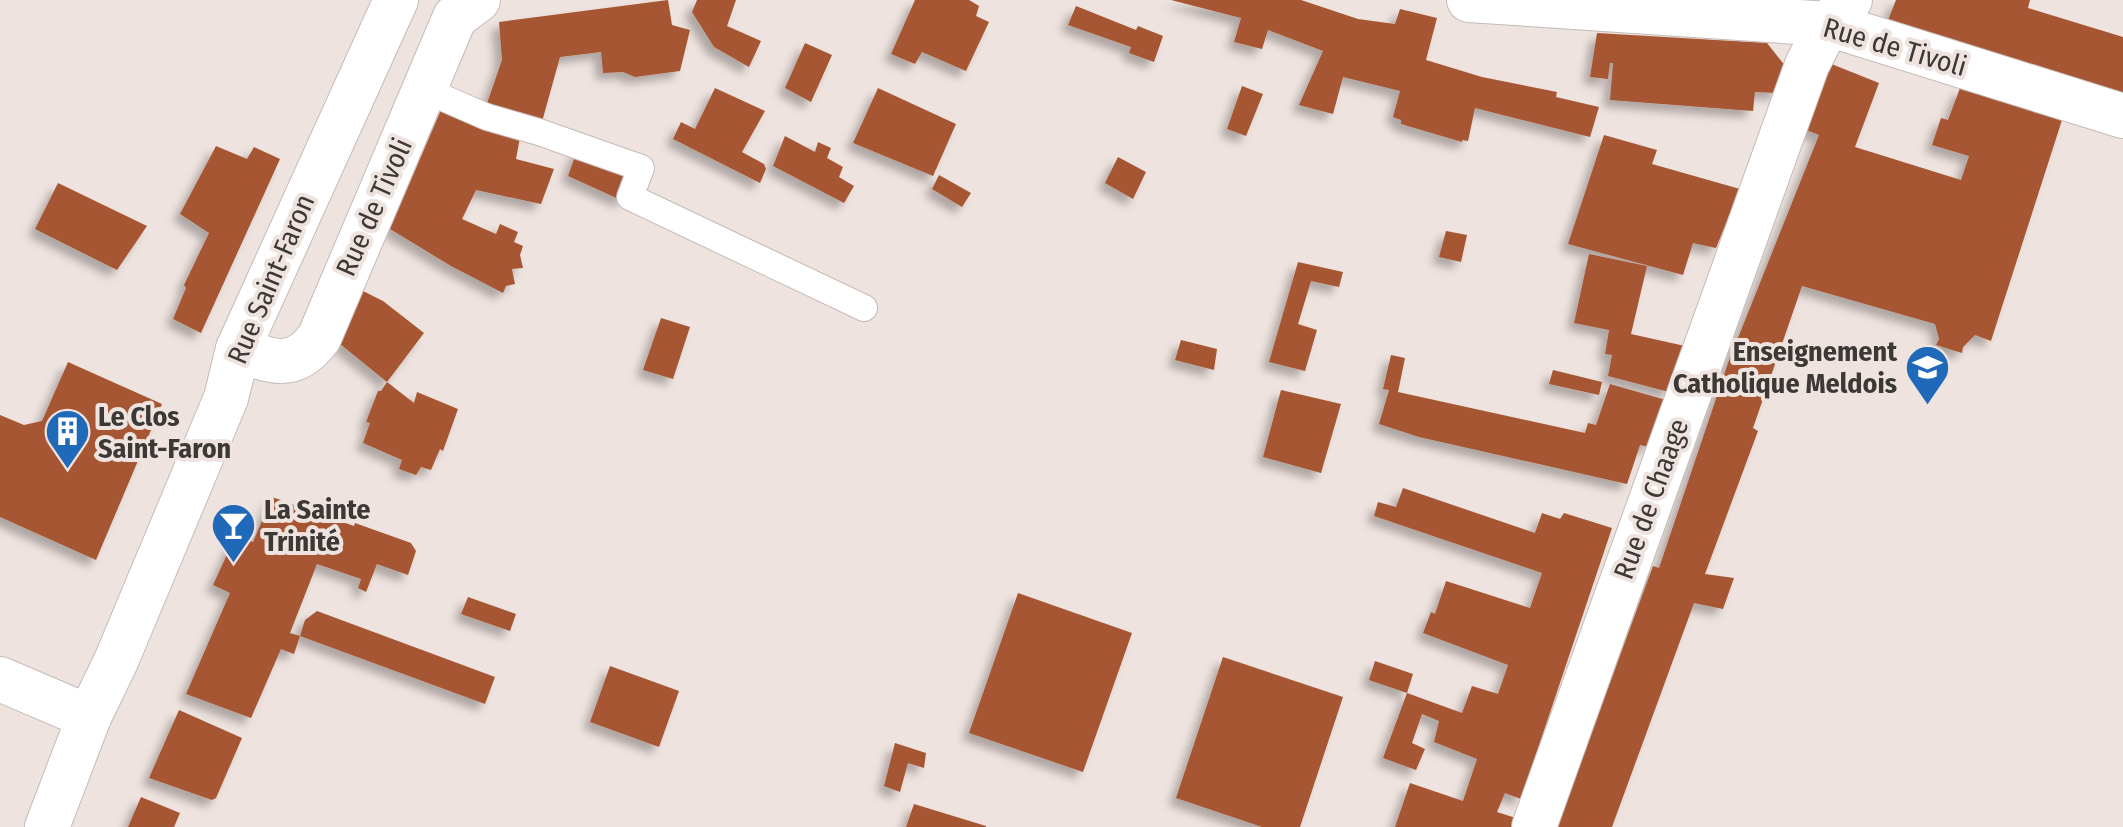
<svg xmlns="http://www.w3.org/2000/svg" width="2123" height="827" font-family="'Fira Sans Condensed',sans-serif">
<defs>
<filter id="shadow"><feDropShadow dx="-7" dy="7" stdDeviation="4" flood-color="#0004"/></filter>
</defs>
<rect width="100%" height="100%" fill="#eee3df"/>
<!-- building -->
<g fill="#a65733" filter="url(#shadow)">
<polygon points="668,0 672,25 690,30 680,71 635,77 623,72 603,73 601,52 560,57 540,129 484,112 502,60 499,22"/>
<polygon points="697,0 736,0 727,26 761,41 749,67 714,47 692,12"/>
<polygon points="915,0 969,0 979,6 976,16 989,22 966,71 922,52 915,64 891,54"/>
<polygon points="1171,0 1301,0 1358,19 1395,24 1400,9 1437,18 1426,60 1482,77 1557,92 1556,97 1599,107 1590,137 1475,108 1468,141 1462,140 1462,142 1401,124 1401,120 1393,117 1400,91 1343,77 1333,114 1299,105 1323,51 1268,30 1262,49 1234,42 1241,18"/>
<polygon points="1896,0 2030,0 2028,8 2123,37 2123,97 1888,20"/>
<polygon points="1076,6 1136,30 1138,26 1163,36 1154,62 1129,53 1131,47 1068,25"/>
<polygon points="1597,33 1767,43 1786,67 1777,93 1755,92 1753,111 1610,100 1613,63 1610,63 1608,79 1590,77"/>
<polygon points="805,43 832,55 811,102 785,88"/>
<polygon points="1824,61 1879,83 1855,147 1961,180 1969,156 1932,145 1941,118 1948,120 1960,88 2062,120 1991,341 1975,335 1963,347 1962,353 1936,345 1939,339 1935,324 1802,286 1753,428 1758,431 1705,574 1734,578 1723,609 1694,603 1612,827 1557,827 1653,566 1659,568 1728,363 1819,135 1799,127"/>
<polygon points="1242,86 1263,94 1246,136 1227,129"/>
<polygon points="715,88 765,111 742,152 764,164 766,169 760,183 673,139 681,122 695,129"/>
<polygon points="878,88 956,124 933,176 853,143"/>
<polygon points="444,103 521,132 516,159 554,169 541,204 476,190 462,219 496,234 500,224 518,232 514,242 523,246 520,255 523,268 512,269 515,284 506,286 503,293 451,266 390,229"/>
<polygon points="1604,135 1657,150 1652,164 1740,189 1716,248 1693,243 1683,275 1568,244"/>
<polygon points="785,136 815,152 818,142 831,148 827,158 843,167 839,177 854,186 844,203 773,166"/>
<polygon points="216,146 247,159 254,147 280,159 201,333 173,319 186,288 184,285 209,233 180,214"/>
<polygon points="578,148 635,169 623,201 568,176"/>
<polygon points="1118,157 1146,172 1133,199 1105,183"/>
<polygon points="939,175 971,193 962,207 932,189"/>
<polygon points="58,183 147,226 117,270 35,229"/>
<polygon points="1446,231 1467,235 1461,262 1439,257"/>
<polygon points="1589,254 1647,266 1631,334 1685,346 1669,392 1608,376 1612,355 1605,354 1609,330 1574,323"/>
<polygon points="1298,262 1343,272 1339,287 1311,281 1298,324 1317,330 1305,371 1269,362"/>
<polygon points="363,291 383,301 424,333 387,382 340,344"/>
<polygon points="661,318 690,327 673,379 643,370"/>
<polygon points="1181,340 1217,349 1214,370 1175,360"/>
<polygon points="1391,355 1405,358 1398,392 1585,433 1588,423 1596,425 1610,384 1666,400 1649,447 1640,445 1627,484 1419,437 1379,424 1389,390 1383,389"/>
<polygon points="68,362 162,404 96,560 0,517 0,415 24,425 42,421"/>
<polygon points="1553,370 1602,382 1599,395 1549,384"/>
<polygon points="387,382 414,403 417,392 458,409 443,451 440,449 431,470 421,467 416,475 399,469 402,460 363,443 370,423 366,422 378,391 381,391"/>
<polygon points="1281,390 1341,404 1321,473 1263,457"/>
<polygon points="1403,488 1535,533 1542,513 1560,519 1564,513 1612,528 1521,799 1505,793 1497,812 1519,819 1516,827 1395,827 1410,783 1463,801 1477,759 1434,742 1439,721 1422,714 1412,743 1425,749 1416,770 1383,758 1407,693 1462,713 1472,686 1498,694 1508,665 1423,633 1431,612 1435,614 1446,581 1530,608 1542,573 1374,516 1378,502 1396,507"/>
<polygon points="272,497 354,526 355,523 411,543 416,551 408,575 377,564 366,592 358,588 361,579 317,564 290,633 300,636 305,620 317,611 495,677 485,704 300,636 294,654 281,649 251,718 186,694 230,593 213,585 236,535 253,542"/>
<polygon points="1018,593 1132,633 1083,772 969,733"/>
<polygon points="468,597 516,614 510,631 461,614"/>
<polygon points="1223,657 1343,697 1300,827 1262,827 1176,798"/>
<polygon points="1375,661 1413,674 1407,693 1369,680"/>
<polygon points="610,666 679,691 659,747 590,722"/>
<polygon points="179,710 242,738 216,798 212,800 149,778"/>
<polygon points="895,743 926,753 924,768 908,763 900,792 884,786"/>
<polygon points="141,797 180,813 174,827 128,827"/>
<polygon points="914,804 986,826 986,827 906,827"/>
</g>
<g fill="none" stroke-linecap="round" stroke-linejoin="round">
<defs>
<polyline id="lane" points="425,90 487,117 539,132 641,168 630,197 864,308"/>
<g id="street">
<polyline points="1469,0 1828,24 2123,116"/>
<path d="M 238,349 C 271,362 294,372 319,338 L 455,17 L 478,0"/>
<polyline points="0,679 89,717"/>
<polyline points="1534,827 1807,65 1828,24 1850,0"/>
</g>
<polyline id="secondary" points="47,827 89,717 116,661 226,398 238,349 396,0"/>
</defs>
<!-- lane casing -->
<use href="#lane" stroke="#c5bbb7" stroke-width="28"/>
<!-- street casing -->
<use href="#street" stroke="#c5bbb7" stroke-width="46"/>
<!-- secondary casing -->
<use href="#secondary" stroke="#c5bbb7" stroke-width="46"/>
<!-- lane -->
<use href="#lane" stroke="#fff" stroke-width="26"/>
<!-- street -->
<use href="#street" stroke="#fff" stroke-width="44"/>
<!-- secondary -->
<use href="#secondary" stroke="#fff" stroke-width="44"/>
</g>
<!-- icons -->
<defs>
<symbol id="school-pin" viewBox="-11 -11 22 30"><path d="M0 17L-7.5 6A9.5 9.5 0 1 1 7.5 6Z" fill="#2069b9" stroke="#eee3df"/><path d="M0-5L7-2L0 1L-7-2ZM-4 1L0 2.5L4 1V4Q0 6-4 4Z" fill="#fff"/></symbol>
<symbol id="building-pin" viewBox="-11 -11 22 30"><path d="M0 17L-7.5 6A9.5 9.5 0 1 1 7.5 6Z" fill="#2069b9" stroke="#eee3df"/><path d="M-4-6H4V6H1V3H-1V6H-4ZM-2.5-4.3h1.7v1.8h-1.7ZM.8-4.3h1.7v1.8H.8ZM-2.5-1h1.7V.8h-1.7ZM.8-1h1.7V.8H.8Z" fill="#fff"/></symbol>
<symbol id="bar-pin" viewBox="-11 -11 22 30"><path d="M0 17L-7.5 6A9.5 9.5 0 1 1 7.5 6Z" fill="#2069b9" stroke="#eee3df"/><path d="M-6-5H6L.8 .8V4.5H3.5V6h-7V4.5H-.8V.8Z" fill="#fff"/></symbol>
</defs>
<g fill-rule="evenodd">
<use href="#school-pin" x="1902" y="342" width="51" height="69"/>
<use href="#building-pin" x="42" y="406" width="51" height="69"/>
<use href="#bar-pin" x="208" y="500" width="51" height="69"/>
</g>
<g text-anchor="middle" dominant-baseline="central" stroke-width="8" stroke-linejoin="round" paint-order="stroke">
<!-- street labels -->
<g font-size="28" fill="#3c3836" stroke="#eee3df">
<text transform="translate(1895 47) rotate(16)">Rue de Tivoli</text>
<text transform="translate(374 207) rotate(-66)">Rue de Tivoli</text>
<text transform="translate(271 279) rotate(-67)">Rue Saint-Faron</text>
<text transform="translate(1651 499) rotate(-70)">Rue de Chaage</text>
</g>
<!-- poi labels -->
<g font-size="28" font-weight="bold" fill="#3c3836" stroke="#eee3df" text-anchor="start">
<text x="1897" y="351" text-anchor="end">Enseignement<tspan x="1897" dy="32">Catholique Meldois</tspan></text>
<text x="98" y="416">Le Clos<tspan x="98" dy="32">Saint-Faron</tspan></text>
<text x="264" y="509">La Sainte<tspan x="264" dy="32">Trinité</tspan></text>
</g>
</g>
</svg>
